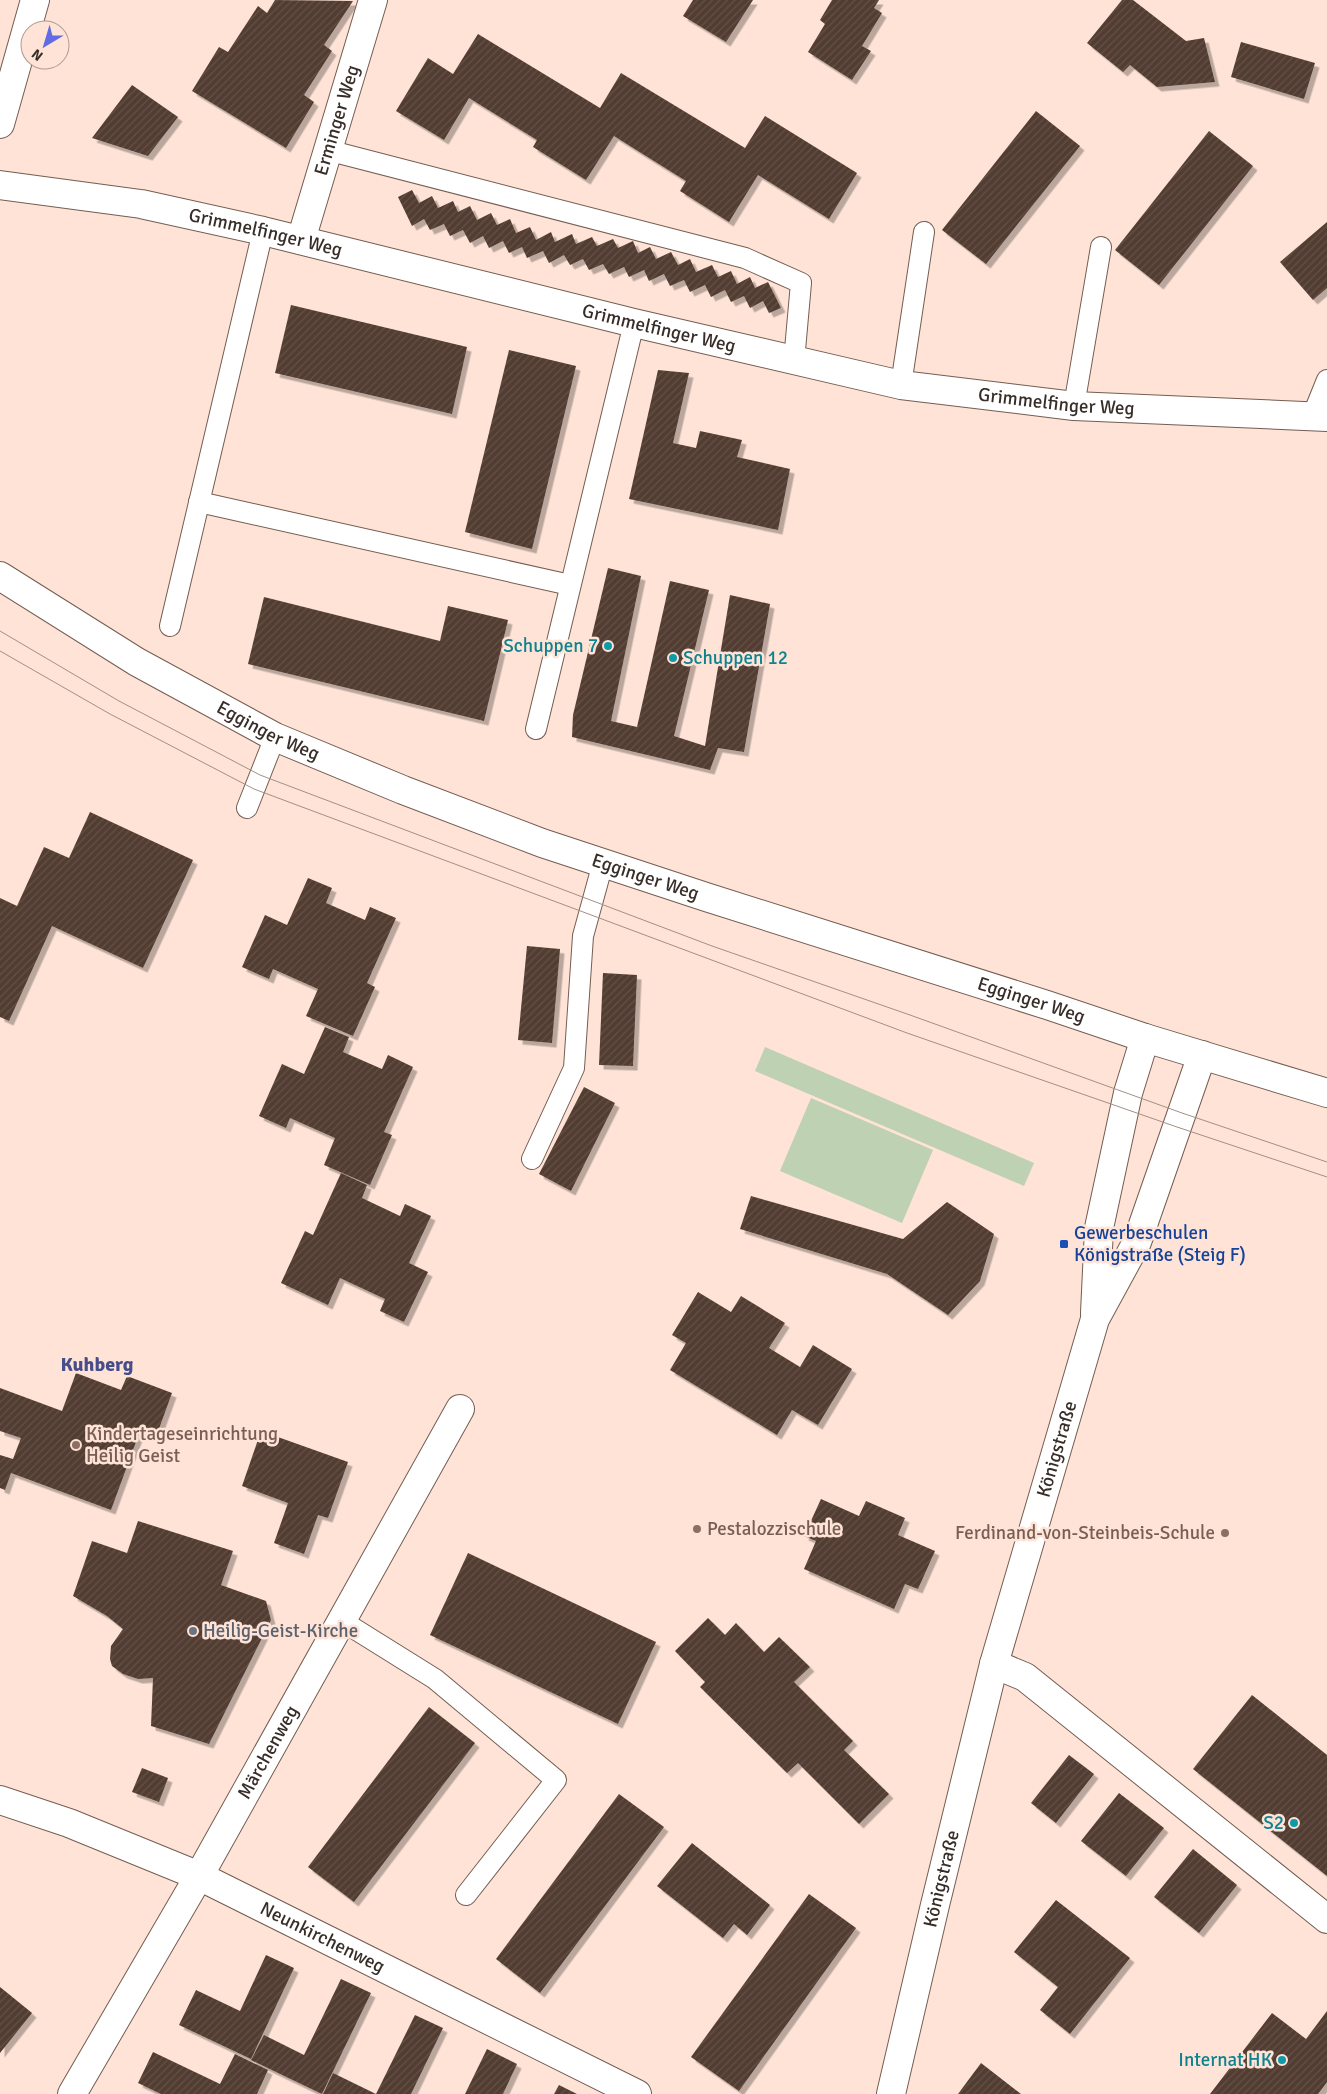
<svg xmlns="http://www.w3.org/2000/svg" width="1327" height="2094" font-family="Signika,sans-serif">
<defs>
<pattern id="building-hatch" width="6" height="6" patternUnits="userSpaceOnUse" patternTransform="scale(1.25)"><rect width="6" height="6" fill="#523d32"/><path d="M-1 1l2-2M0 6l6-6M5 7l2-2" fill="none" stroke="#635147"/></pattern>
<filter id="shadow"><feDropShadow dx="4.5" dy="4.5" stdDeviation="0" flood-color="#0004"/></filter>
</defs>
<rect width="100%" height="100%" fill="#fee3d6"/>
<!-- garden -->
<g fill="#bed1b3">
<polygon points="765,1047 1034,1163 1024,1186 755,1071"/>
<polygon points="811,1098 933,1150 902,1223 780,1171"/>
</g>
<!-- building -->
<g fill="url(#building-hatch)" filter="url(#shadow)">
<polygon points="275,0 353,1 324,45 332,51 304,95 314,102 286,148 192,91 219,47 228,52 258,6 267,13"/>
<polygon points="693,0 753,0 726,42 683,16"/>
<polygon points="832,0 879,0 874,8 882,13 862,46 871,51 852,80 808,52 825,24 820,20"/>
<polygon points="1122,0 1133,0 1186,41 1204,38 1215,82 1157,87 1130,65 1123,72 1087,43"/>
<polygon points="478,34 600,108 621,73 745,148 765,116 857,173 829,219 758,175 729,222 680,191 686,181 614,136 586,180 533,147 537,140 469,98 444,140 396,111 428,58 453,74"/>
<polygon points="1241,42 1315,63 1304,99 1231,77"/>
<polygon points="132,85 178,117 148,156 92,138"/>
<polygon points="1036,111 1080,146 986,264 942,230"/>
<polygon points="1209,131 1253,166 1159,285 1115,250"/>
<polygon points="412,190 419,203 432,196 438,208 453,201 458,212 470,206 477,220 491,213 497,225 510,219 516,233 530,227 536,240 551,232 555,242 572,234 576,244 592,237 597,246 613,239 618,248 633,241 638,253 650,247 656,259 671,252 678,265 690,259 696,272 712,265 718,277 731,271 737,284 750,277 755,288 768,282 781,308 769,313 763,301 750,308 744,296 731,302 725,290 711,297 705,285 690,292 684,280 670,286 664,274 649,281 644,270 629,277 624,267 609,274 603,264 589,270 583,259 570,265 564,255 549,263 543,251 527,258 522,247 509,253 503,241 489,248 483,236 470,243 463,230 450,236 444,224 430,230 424,219 412,226 398,197"/>
<polygon points="1327,222 1327,288 1313,300 1280,262"/>
<polygon points="291,305 467,347 452,414 275,373"/>
<polygon points="509,350 576,366 532,549 465,532"/>
<polygon points="658,370 689,373 673,443 696,448 700,431 742,440 737,457 790,469 778,530 629,499"/>
<polygon points="608,568 641,576 611,721 637,727 670,581 709,590 674,736 705,746 730,595 770,604 744,752 718,748 710,770 572,737 573,715"/>
<polygon points="264,597 440,641 448,606 508,620 484,721 248,664"/>
<polygon points="90,812 193,860 143,968 52,926 9,1021 0,1017 0,898 17,906 44,847 69,858"/>
<polygon points="308,878 332,888 326,903 365,920 370,907 396,918 367,983 375,987 353,1036 306,1016 318,989 273,969 269,979 242,967 265,915 287,925"/>
<polygon points="527,946 560,949 552,1043 518,1040"/>
<polygon points="603,973 637,975 633,1066 599,1065"/>
<polygon points="325,1027 349,1037 343,1052 382,1069 388,1055 413,1067 384,1132 392,1135 370,1185 324,1165 335,1138 290,1118 286,1128 259,1116 282,1064 304,1074"/>
<polygon points="584,1087 615,1103 571,1191 539,1174"/>
<polygon points="341,1173 367,1185 362,1198 400,1216 405,1204 431,1216 409,1263 428,1272 404,1322 380,1311 385,1299 340,1278 328,1305 281,1283 305,1231 313,1235"/>
<polygon points="751,1196 903,1239 947,1202 994,1234 980,1281 948,1315 887,1274 740,1229"/>
<polygon points="698,1292 731,1312 741,1296 785,1323 769,1348 800,1367 813,1345 852,1369 818,1425 792,1410 777,1435 670,1370 686,1343 672,1335"/>
<polygon points="76,1373 121,1390 127,1376 172,1393 156,1437 140,1431 111,1510 11,1473 5,1490 0,1488 0,1455 13,1459 21,1438 0,1431 0,1388 62,1411"/>
<polygon points="261,1431 348,1462 328,1518 318,1515 304,1554 274,1543 288,1503 242,1486"/>
<polygon points="821,1499 859,1516 866,1501 905,1518 898,1535 935,1551 918,1589 905,1584 894,1609 804,1569 816,1541 804,1536"/>
<polygon points="138,1521 233,1551 221,1585 266,1601 271,1620 209,1744 151,1726 153,1678 138,1679 123,1674 112,1666 110,1659 111,1646 123,1629 107,1616 73,1596 92,1541 127,1553"/>
<polygon points="468,1553 656,1642 618,1724 430,1635"/>
<polygon points="708,1618 725,1635 736,1623 764,1652 779,1637 810,1667 794,1682 853,1741 844,1750 889,1794 859,1824 798,1763 787,1773 700,1687 705,1682 675,1651"/>
<polygon points="1252,1695 1327,1755 1327,1876 1193,1769"/>
<polygon points="429,1707 475,1743 354,1902 308,1867"/>
<polygon points="1069,1755 1094,1774 1056,1823 1031,1803"/>
<polygon points="142,1768 168,1778 159,1802 132,1792"/>
<polygon points="1119,1793 1164,1828 1126,1876 1081,1841"/>
<polygon points="619,1794 664,1827 540,1993 496,1959"/>
<polygon points="692,1843 770,1905 747,1935 734,1924 723,1938 657,1886"/>
<polygon points="1193,1849 1237,1885 1199,1933 1154,1897"/>
<polygon points="809,1894 856,1928 739,2091 691,2057"/>
<polygon points="1056,1900 1130,1958 1070,2034 1040,2010 1058,1987 1014,1952"/>
<polygon points="266,1955 294,1968 251,2059 179,2025 196,1990 240,2011"/>
<polygon points="341,1979 371,1993 322,2094 251,2060 264,2035 304,2055"/>
<polygon points="0,1987 32,2013 0,2053"/>
<polygon points="1327,2011 1327,2082 1318,2094 1210,2094 1272,2013 1306,2039"/>
<polygon points="415,2015 443,2028 411,2094 376,2094"/>
<polygon points="487,2049 517,2064 503,2094 465,2094"/>
<polygon points="153,2052 220,2084 235,2054 268,2070 257,2094 161,2094 138,2083"/>
<polygon points="981,2063 1021,2094 958,2094"/>
<polygon points="333,2073 376,2094 323,2094"/>
<polygon points="559,2085 577,2094 554,2094"/>
</g>
<g fill="none" stroke-linecap="round" stroke-linejoin="round">
<defs>
<g id="service">
<polyline points="327,150 745,258 801,283 794,361"/>
<polyline points="901,385 924,232"/>
<polyline points="1074,406 1101,247"/>
<polyline points="1312,417 1327,380"/>
<polyline points="199,502 570,585"/>
<polyline points="170,626 263,231"/>
<polyline points="536,729 634,323"/>
<polyline points="247,808 275,737"/>
<polyline points="532,1159 574,1068 583,936 603,863"/>
<polyline points="342,1621 435,1679 556,1780 466,1895"/>
</g>
<g id="minor">
<polyline points="0,124 35,0"/>
<path id="s1" d="M 0,185 L 141,204 L 263,231 L 634,323 L 901,385 L 1074,406 L 1327,417"/>
<path id="s2" d="M 301,240 L 373,0"/>
<polyline points="1095,1313 1099,1228 1128,1093 1145,1038"/>
<polyline points="994,1664 1025,1677 1327,1919"/>
<path id="s3" d="M 0,1800 L 69,1823 L 199,1876 L 637,2094"/>
<path id="s4" d="M 72,2094 L 199,1876 L 460,1409"/>
<path id="s5" d="M 891,2094 L 935,1905 L 994,1664 L 1095,1319 L 1137,1242 L 1202,1055"/>
</g>
<g id="tertiary">
<path id="s6" d="M 0,576 L 137,662 L 275,737 L 403,790 L 542,843 L 706,897 L 1047,1005 L 1145,1038 L 1327,1093"/>
</g>
</defs>
<!-- service casing -->
<use href="#service" stroke="#745d52" stroke-width="22"/>
<!-- minor casing -->
<use href="#minor" stroke="#745d52" stroke-width="30"/>
<!-- tertiary casing -->
<use href="#tertiary" stroke="#745d52" stroke-width="30"/>
<!-- service -->
<use href="#service" stroke="#fff" stroke-width="20"/>
<!-- minor -->
<use href="#minor" stroke="#fff" stroke-width="28"/>
<!-- tertiary -->
<use href="#tertiary" stroke="#fff" stroke-width="28"/>
<!-- tram -->
<g stroke="#a38f86" stroke-width="1">
<polyline points="0,631 119,701 260,775 712,946 910,1015 1182,1113 1327,1162"/>
<polyline points="0,651 110,714 254,789 907,1033 1177,1127 1327,1177"/>
</g>
</g>
<!-- markers -->
<g fill="#0f9aa8" stroke="#fee3d6" stroke-width="2">
<circle cx="608" cy="646" r="5"/>
<circle cx="673" cy="658" r="5"/>
<circle cx="1294" cy="1823" r="5"/>
<circle cx="1282" cy="2060" r="5"/>
</g>
<rect fill="#1a4fb4" stroke="#fee3d6" stroke-width="2" x="1059" y="1239" width="10" height="10" rx="2.5"/>
<g fill="#8d6e63" stroke="#fee3d6" stroke-width="2">
<circle cx="76" cy="1445" r="5"/>
<circle cx="697" cy="1529" r="5"/>
<circle cx="1225" cy="1533" r="5"/>
</g>
<circle fill="#6b7280" stroke="#fee3d6" stroke-width="2" cx="193" cy="1631" r="5"/>
<g text-anchor="middle" dominant-baseline="central" stroke-width="5" stroke-linejoin="round" paint-order="stroke">
<!-- street labels -->
<g font-size="19" fill="#382e29" stroke="#fee3d6">
<text stroke="none"><textPath href="#s2" startOffset="125">Erminger Weg</textPath></text>
<text stroke="none"><textPath href="#s1" startOffset="270">Grimmelfinger Weg</textPath></text>
<text stroke="none"><textPath href="#s1" startOffset="675">Grimmelfinger Weg</textPath></text>
<text stroke="none"><textPath href="#s1" startOffset="1080">Grimmelfinger Weg</textPath></text>
<text stroke="none"><textPath href="#s6" startOffset="310">Egginger Weg</textPath></text>
<text stroke="none"><textPath href="#s6" startOffset="715">Egginger Weg</textPath></text>
<text stroke="none"><textPath href="#s6" startOffset="1120">Egginger Weg</textPath></text>
<text stroke="none"><textPath href="#s5" startOffset="666">Königstraße</textPath></text>
<text stroke="none"><textPath href="#s4" startOffset="394">Märchenweg</textPath></text>
<text stroke="none"><textPath href="#s5" startOffset="221">Königstraße</textPath></text>
<text stroke="none"><textPath href="#s3" startOffset="351">Neunkirchenweg</textPath></text>
</g>
<!-- culture labels -->
<g font-size="19" fill="#0d838f" stroke="#fee3d6" text-anchor="end">
<text x="598" y="646">Schuppen 7</text>
<text x="683" y="658" text-anchor="start">Schuppen 12</text>
<text x="1284" y="1823">S2</text>
<text x="1272" y="2060">Internat HK</text>
</g>
<!-- transit labels -->
<g font-size="19" fill="#164399" stroke="#fee3d6" text-anchor="start">
<text x="1074" y="1233">Gewerbeschulen<tspan x="1074" dy="22">Königstraße (Steig F)</tspan></text>
</g>
<!-- education labels -->
<g font-size="19" fill="#785e54" stroke="#fee3d6" text-anchor="start">
<text x="86" y="1434">Kindertageseinrichtung<tspan x="86" dy="22">Heilig Geist</tspan></text>
<text x="707" y="1529">Pestalozzischule</text>
<text x="1215" y="1533" text-anchor="end">Ferdinand-von-Steinbeis-Schule</text>
</g>
<!-- worship labels -->
<g font-size="19" fill="#5b616d" stroke="#fee3d6" text-anchor="start">
<text x="203" y="1631">Heilig-Geist-Kirche</text>
</g>
<!-- neighbourhood labels -->
<g font-size="20" font-weight="bold" fill="#454d8a" stroke="#fee3d6">
<text x="97" y="1364">Kuhberg</text>
</g>
</g>
<!-- north arrow -->
<g transform="translate(45 45) rotate(218)"><circle r="24" fill="#fee3d6" stroke="#af9b91"/>
<path d="M0-4L9 19L0 12L-9 19Z" fill="#616be3"/>
<text y="-8" font-size="14" font-weight="bold" text-anchor="middle" fill="#382e29">N</text>
</g>
</svg>
